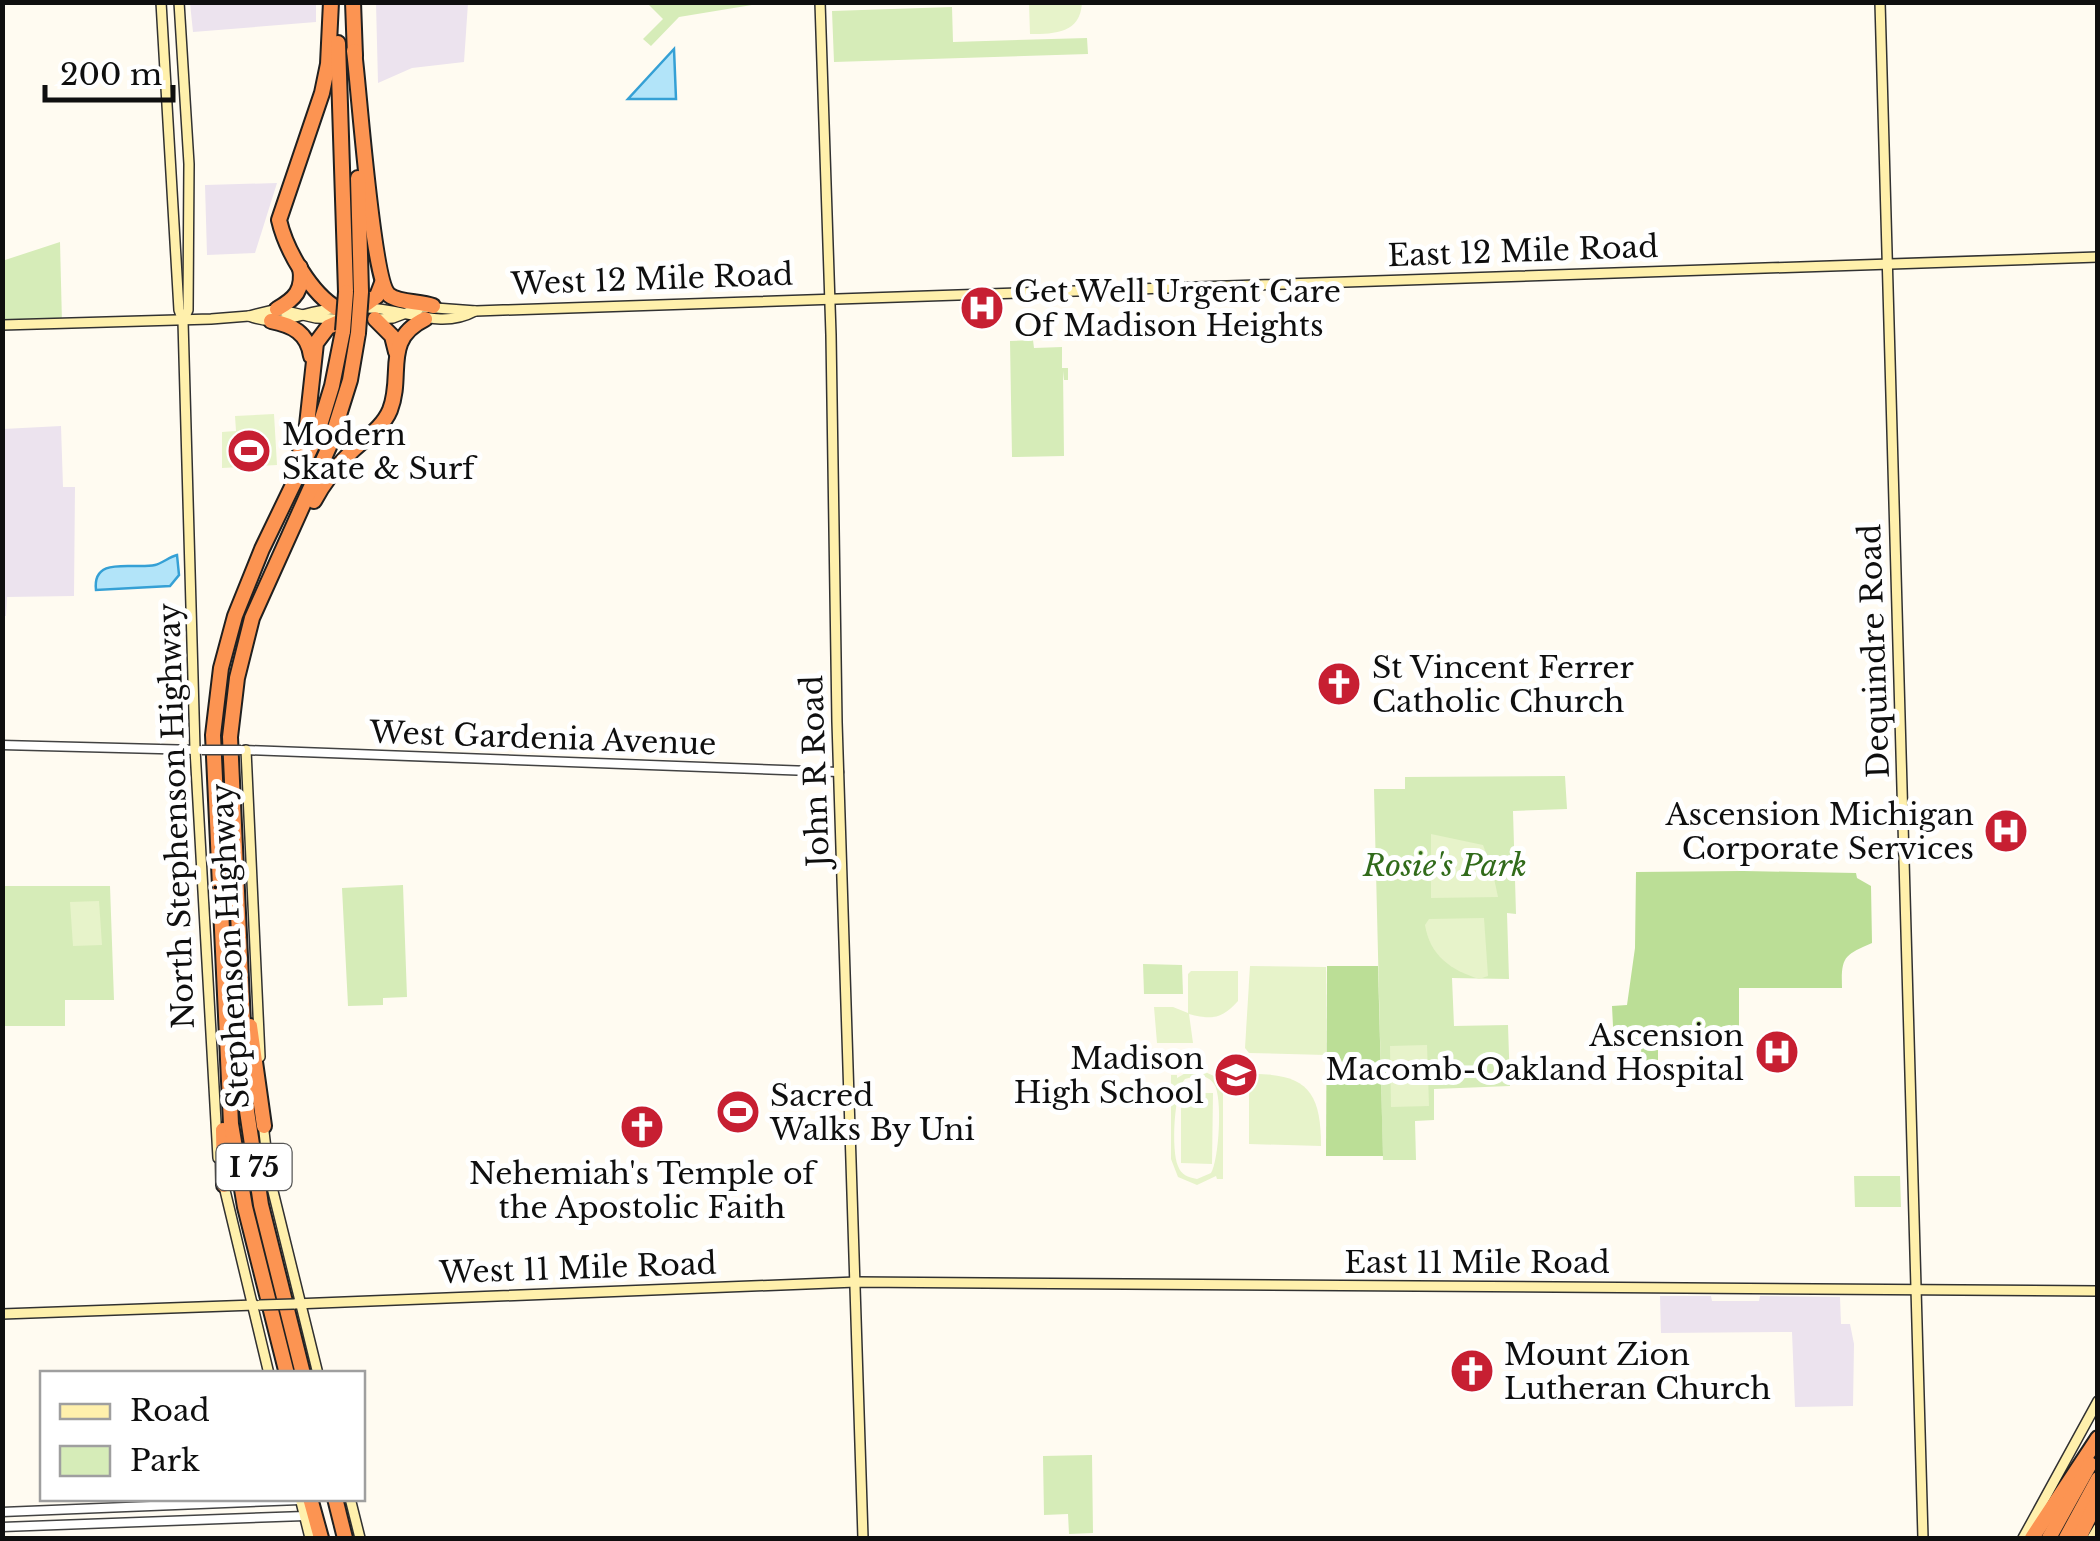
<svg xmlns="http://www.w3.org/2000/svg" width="2100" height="1541" font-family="'Libre Baskerville',serif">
<rect width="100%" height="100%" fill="#fffbf1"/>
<!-- industrial -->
<g fill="#ece3ee">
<polygon points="190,3 316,3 316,22 193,32"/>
<polygon points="376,3 468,3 464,62 412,68 378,83"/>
<polygon points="277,183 255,253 207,255 205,185"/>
<polygon points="61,426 63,487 75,487 74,596 7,597 6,616 3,616 3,429"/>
<polygon points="1660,1296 1711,1296 1712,1301 1759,1301 1760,1296 1840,1297 1841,1324 1850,1324 1854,1344 1853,1406 1795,1407 1792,1332 1661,1333"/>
</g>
<!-- green -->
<g fill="#d6ecb8">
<polygon points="647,3 764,3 679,17 651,46 643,39 663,19"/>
<polygon points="952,7 953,42 1087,38 1088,54 834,62 832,11"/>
<polygon points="60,242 62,323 3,324 2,261"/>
<polygon points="1033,340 1034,348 1062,347 1062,368 1068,368 1068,380 1064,380 1063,371 1064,456 1012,457 1010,341"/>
<polygon points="1565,776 1567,809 1513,811 1516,914 1507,913 1509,979 1452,978 1454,1026 1508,1025 1510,1086 1434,1089 1434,1120 1415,1121 1416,1160 1383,1160 1374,789 1405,789 1405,777"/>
<polygon points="403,885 407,997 383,998 383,1005 348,1006 342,888"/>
<polygon points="2,886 110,886 114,1000 65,1000 65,1026 3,1026"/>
<polygon points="1143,964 1182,965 1183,994 1144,994"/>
<polygon points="1854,1176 1900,1176 1901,1207 1855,1207"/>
<polygon points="1092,1455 1093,1533 1069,1534 1068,1514 1044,1515 1043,1456"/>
</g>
<!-- forest -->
<g fill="#bbde96">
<path d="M 1743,871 L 1856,873 L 1857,878 L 1871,886 L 1872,943 C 1844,955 1841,957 1842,988 L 1739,988 L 1739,1031 L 1658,1030 L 1658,1073 L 1642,1072 L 1641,1047 L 1614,1046 L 1612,1006 L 1627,1005 L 1635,948 L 1636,872 Z"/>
<polygon points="1327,966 1378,966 1383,1156 1326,1156"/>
</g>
<!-- pitch -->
<g fill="#e7f3ca" fill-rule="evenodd">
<path d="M 1029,3 L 1082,3 C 1080,33 1056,34 1030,34 Z"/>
<polygon points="274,414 277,465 222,468 222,432 236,431 235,416"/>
<polygon points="1431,834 1483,845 1492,869 1498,897 1431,898"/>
<polygon points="99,901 102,945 73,946 70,902"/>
<path d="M 1484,918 L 1488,976 L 1479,979 C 1451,970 1430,956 1425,925 L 1429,919 Z"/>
<polygon points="1250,966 1326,967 1326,1055 1249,1053 1245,1048"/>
<path d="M 1191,971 L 1238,971 L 1238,1001 C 1222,1019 1212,1020 1189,1014 L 1193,1043 L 1157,1043 L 1154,1007 L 1173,1007 L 1188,1013 L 1188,974 Z"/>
<polygon points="1427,1045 1429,1106 1391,1107 1390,1046"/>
<path d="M 1201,1070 L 1216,1077 L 1223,1092 L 1223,1179 L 1217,1179 L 1216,1176 L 1197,1185 L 1178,1177 L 1171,1159 L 1171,1075 L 1177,1075 L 1177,1078 L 1189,1071 ZM 1200,1075 C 1207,1078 1210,1078 1214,1084 C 1223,1096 1219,1161 1211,1173 L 1197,1179 C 1188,1177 1181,1175 1178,1166 C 1171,1150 1174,1091 1185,1079 Z"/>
<path d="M 1249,1074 C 1306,1073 1321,1090 1321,1146 L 1249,1144 Z"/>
<polygon points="1181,1093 1213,1093 1212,1164 1181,1163"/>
</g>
<!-- water -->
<g fill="#b2e4f9" stroke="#35a0d5" stroke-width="2.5">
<polygon points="674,49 676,99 628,99"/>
<path d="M 177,555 L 179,575 L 170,586 L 96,590 C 92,555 134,570 155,565 C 163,563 169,557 177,555 Z"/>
</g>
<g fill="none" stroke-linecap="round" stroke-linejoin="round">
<defs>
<g id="tertiary">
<polyline points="2,745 198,750"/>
<polyline points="244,750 839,772"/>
<polyline points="2,1512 300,1500"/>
<polyline points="2,1527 305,1516"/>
</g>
<g id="secondary">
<polyline points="161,2 179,310 183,321 195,749 218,1158"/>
<polyline points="179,2 189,164 188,310 183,321"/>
<polyline points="820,2 831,335 837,722 863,1538"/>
<polyline points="1880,2 1923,1538"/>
<path d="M 364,308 C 402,307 439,331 475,311"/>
<path d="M 249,316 C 281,329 304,310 334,309"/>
<polyline points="377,319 393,318 422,307 476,311 2098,257"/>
<polyline points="2,325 211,319 249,316 277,309 316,318 337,319"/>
<polyline points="246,750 260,1057"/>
<polyline points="263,1123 269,1175 318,1374"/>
<polyline points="223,1182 269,1374"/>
<polyline points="294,1304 856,1282 2098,1291"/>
<polyline points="2,1314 255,1305"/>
<polyline points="300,1498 310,1538"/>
<polyline points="350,1498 360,1538"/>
<polyline points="2023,1538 2098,1401"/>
<polyline points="2092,1538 2098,1528"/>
</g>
<g id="motorway">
<path d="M 331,2 L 328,64 L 322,93 L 279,220 C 286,250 311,294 338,309"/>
<polyline points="353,2 355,56"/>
<polyline points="338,43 346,292"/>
<path d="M 354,51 C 359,86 372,280 389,295 C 399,303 420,301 433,306"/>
<polyline points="358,178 361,292"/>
<path d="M 277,309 C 295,299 304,290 300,267"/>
<polyline points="359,309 377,296 382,283"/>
<polyline points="375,319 392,336 396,352"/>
<path d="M 271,321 C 292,325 308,333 311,356"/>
<polyline points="298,461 307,425 316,343 328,327 346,319"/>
<path d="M 314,501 C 324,482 337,466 352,451 C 366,438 383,427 390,410 C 404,374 382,340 425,319"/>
<polyline points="250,1026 264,1126"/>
<polyline points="223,1130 224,1185"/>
<polyline points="287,1374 245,1207 231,1124 213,735 221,668 235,616 262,549 317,435 332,386 343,331"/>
<polyline points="303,1374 261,1205 247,1111 230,737 237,678 252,618 329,447 350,380 358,333"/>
<polyline points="310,1498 321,1538"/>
<polyline points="335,1498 345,1538"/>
<polyline points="2032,1538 2098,1438"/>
<polyline points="2049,1538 2090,1464"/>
<polyline points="2066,1538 2098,1479"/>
<polyline points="2079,1538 2098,1499"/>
</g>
</defs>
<!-- tertiary casing -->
<use href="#tertiary" stroke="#424242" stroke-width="11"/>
<!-- secondary casing -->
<use href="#secondary" stroke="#313131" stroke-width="12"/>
<!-- motorway casing -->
<use href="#motorway" stroke="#202020" stroke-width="18"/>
<!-- tertiary -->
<use href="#tertiary" stroke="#fff" stroke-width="8"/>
<!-- secondary -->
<use href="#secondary" stroke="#fff0ac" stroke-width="9"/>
<!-- motorway -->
<use href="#motorway" stroke="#fc9452" stroke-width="14"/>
<defs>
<polyline id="tertiary-bridge" points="202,750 241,750"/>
<polyline id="secondary-bridge" points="260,1305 294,1304"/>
<g id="motorway-bridge">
<polyline points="343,331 346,292"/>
<polyline points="358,333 361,292"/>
</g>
</defs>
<!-- tertiary-bridge casing -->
<use href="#tertiary-bridge" stroke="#424242" stroke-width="11" stroke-linecap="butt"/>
<!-- secondary-bridge casing -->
<use href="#secondary-bridge" stroke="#313131" stroke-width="12" stroke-linecap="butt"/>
<!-- motorway-bridge casing -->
<use href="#motorway-bridge" stroke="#202020" stroke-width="18" stroke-linecap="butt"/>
<!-- tertiary-bridge -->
<use href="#tertiary-bridge" stroke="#fff" stroke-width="8"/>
<!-- secondary-bridge -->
<use href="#secondary-bridge" stroke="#fff0ac" stroke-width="9"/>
<!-- motorway-bridge -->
<use href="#motorway-bridge" stroke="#fc9452" stroke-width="14"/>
</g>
<!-- icons -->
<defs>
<symbol id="hospital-disc" viewBox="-11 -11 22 22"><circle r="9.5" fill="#c71f32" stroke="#fff"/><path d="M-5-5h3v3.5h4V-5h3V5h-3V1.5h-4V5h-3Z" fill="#fff"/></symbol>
<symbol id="stadium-disc" viewBox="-11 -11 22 22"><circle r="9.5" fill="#c71f32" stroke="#fff"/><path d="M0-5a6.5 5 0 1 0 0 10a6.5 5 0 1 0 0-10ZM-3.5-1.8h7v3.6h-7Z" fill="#fff"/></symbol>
<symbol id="church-disc" viewBox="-11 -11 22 22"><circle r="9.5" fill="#c71f32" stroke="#fff"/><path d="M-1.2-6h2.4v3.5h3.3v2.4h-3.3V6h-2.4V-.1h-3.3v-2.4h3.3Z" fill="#fff"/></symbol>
<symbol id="school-disc" viewBox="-11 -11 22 22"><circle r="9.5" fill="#c71f32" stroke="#fff"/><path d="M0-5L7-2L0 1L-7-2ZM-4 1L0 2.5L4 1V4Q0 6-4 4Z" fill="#fff"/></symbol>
</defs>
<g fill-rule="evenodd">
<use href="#hospital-disc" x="957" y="283" width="50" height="50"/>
<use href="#stadium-disc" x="224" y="426" width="50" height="50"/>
<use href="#church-disc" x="1314" y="659" width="50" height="50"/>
<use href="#hospital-disc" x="1981" y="806" width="50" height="50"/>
<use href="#hospital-disc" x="1752" y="1027" width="50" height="50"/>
<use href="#school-disc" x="1211" y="1050" width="50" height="50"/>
<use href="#stadium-disc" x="713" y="1087" width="50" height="50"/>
<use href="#church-disc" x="617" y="1102" width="50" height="50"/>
<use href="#church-disc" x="1447" y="1346" width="50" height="50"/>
</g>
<g text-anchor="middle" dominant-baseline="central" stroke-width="10" stroke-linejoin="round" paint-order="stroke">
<!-- shield labels -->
<rect fill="#fff" stroke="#575757" stroke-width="2.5" x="216.5" y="1144" width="75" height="46" rx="8"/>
<g font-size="28" font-weight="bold" fill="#0f0f0f">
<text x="254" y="1167">I 75</text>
</g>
<!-- street labels -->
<g font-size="30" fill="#0f0f0f" stroke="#fff">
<text transform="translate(1523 251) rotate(-2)">East 12 Mile Road</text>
<text transform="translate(652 279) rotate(-2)">West 12 Mile Road</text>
<text transform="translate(1874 651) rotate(-92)">Dequindre Road</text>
<text transform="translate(543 738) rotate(2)">West Gardenia Avenue</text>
<text transform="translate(815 771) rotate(-92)">John R Road</text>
<text transform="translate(176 816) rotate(-92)">North Stephenson Highway</text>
<text transform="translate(230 946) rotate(-93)">Stephenson Highway</text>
<text x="1477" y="1262">East 11 Mile Road</text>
<text transform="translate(578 1268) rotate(-2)">West 11 Mile Road</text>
</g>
<!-- poi labels -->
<g font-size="30" fill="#0f0f0f" stroke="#fff" text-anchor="start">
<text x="1014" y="291">Get Well Urgent Care<tspan x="1014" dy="34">Of Madison Heights</tspan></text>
<text x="282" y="434">Modern<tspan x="282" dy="34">Skate &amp; Surf</tspan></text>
<text x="1372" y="667">St Vincent Ferrer<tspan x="1372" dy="34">Catholic Church</tspan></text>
<text x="1974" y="814" text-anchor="end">Ascension Michigan<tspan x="1974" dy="34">Corporate Services</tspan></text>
<text x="1744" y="1035" text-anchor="end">Ascension<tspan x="1744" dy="34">Macomb-Oakland Hospital</tspan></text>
<text x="1204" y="1058" text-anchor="end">Madison<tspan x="1204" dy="34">High School</tspan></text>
<text x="770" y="1095">Sacred<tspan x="770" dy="34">Walks By Uni</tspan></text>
<text x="642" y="1173" text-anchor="middle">Nehemiah's Temple of<tspan x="642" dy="34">the Apostolic Faith</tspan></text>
<text x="1504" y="1354">Mount Zion<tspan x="1504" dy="34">Lutheran Church</tspan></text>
</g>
<!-- park labels -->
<g font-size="30" font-style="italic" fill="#316b1b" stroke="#fff">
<text x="1445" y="865">Rosie's Park</text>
</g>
</g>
<!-- border -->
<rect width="2100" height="1541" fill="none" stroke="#0f0f0f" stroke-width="10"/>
<!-- legend -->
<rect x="40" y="1371" width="325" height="130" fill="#ffffff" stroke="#9f9f9f" stroke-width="2.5"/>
<rect x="60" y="1404" width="50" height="15" fill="#fff0ac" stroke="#9f9f9f" stroke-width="2.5"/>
<text x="130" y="1421" font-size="30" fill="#0f0f0f">Road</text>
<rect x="60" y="1446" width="50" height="30" fill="#d6ecb8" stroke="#9f9f9f" stroke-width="2.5"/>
<text x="130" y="1471" font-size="30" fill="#0f0f0f">Park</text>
<!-- scale -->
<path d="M45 85v15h128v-15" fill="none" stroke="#0f0f0f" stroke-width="5"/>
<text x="60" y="85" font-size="30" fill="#0f0f0f" stroke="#ffffff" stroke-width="8" paint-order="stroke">200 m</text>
</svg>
